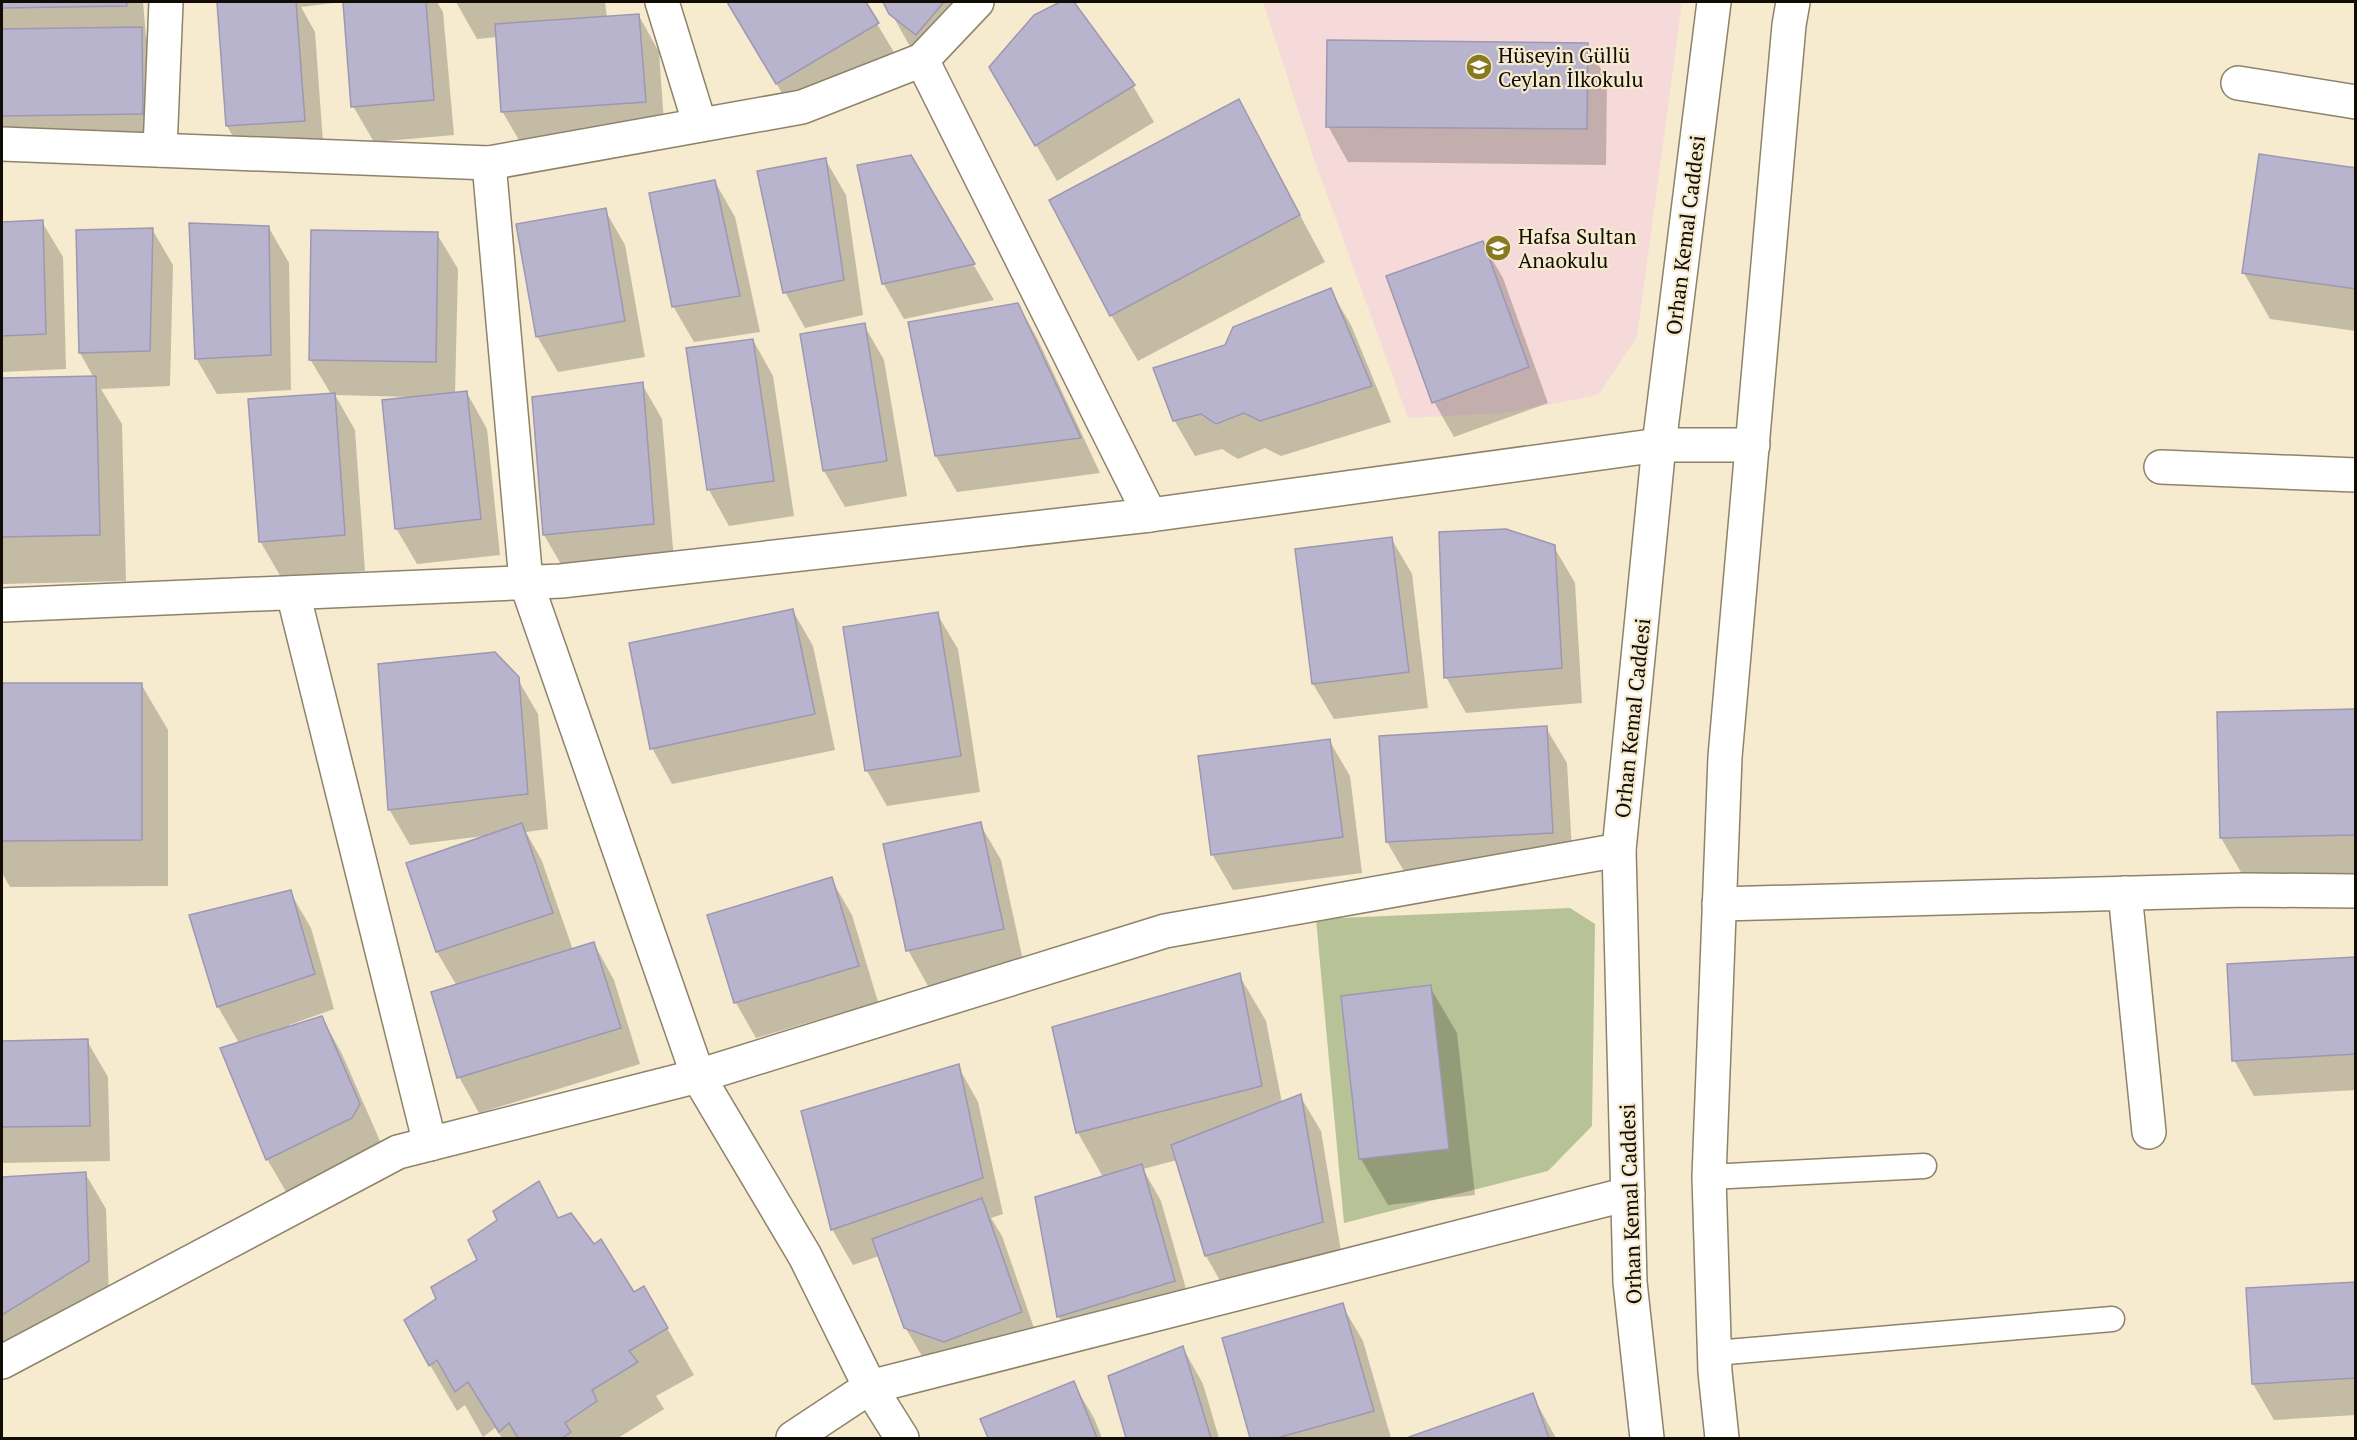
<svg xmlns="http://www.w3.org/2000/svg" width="2357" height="1440" font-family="'PT Serif',serif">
<rect width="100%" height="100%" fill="#f6eacf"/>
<!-- education -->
<polygon fill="#f5dad9" points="1263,2 1682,2 1637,337 1598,395 1506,413 1408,418 1314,159"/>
<!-- green -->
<polygon fill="#b8c297" points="1570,908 1595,924 1592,1126 1548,1171 1344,1223 1316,919"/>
<!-- shadow -->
<g fill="#0003">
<polygon points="2,2 143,2 146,37 162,64 163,150 2,145"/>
<polygon points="218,2 341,2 301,7 315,32 324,156 248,162 227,126"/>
<polygon points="344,2 437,2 443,12 454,135 374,142 353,106"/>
<polygon points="456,2 605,2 607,18 639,16 659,52 665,137 523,147 502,111 497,37 477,39"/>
<polygon points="729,2 864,2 898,59 797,119"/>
<polygon points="885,2 995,2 937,69 912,50"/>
<polygon points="1064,2 1072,2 1133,86 1154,122 1057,181 991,68 1035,17"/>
<polygon points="1587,44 1607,80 1606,165 1348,162 1328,126"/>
<polygon points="1239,101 1325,262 1138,361 1111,315"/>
<polygon points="911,157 994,300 904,319 883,283"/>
<polygon points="825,159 846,195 863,315 805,328 785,292"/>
<polygon points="2356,169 2356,331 2270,319 2244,273"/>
<polygon points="715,182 735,217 760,332 694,342 673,306"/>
<polygon points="605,210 625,245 645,357 558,372 537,336"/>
<polygon points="42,222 63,257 66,369 2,372 2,223"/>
<polygon points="269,228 289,263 291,390 217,394 196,358"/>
<polygon points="152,229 173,265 170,386 101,389 122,424 126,581 2,584 2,380 94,378 80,353"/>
<polygon points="437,234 458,269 455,394 467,393 487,429 500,555 417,564 396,528 411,397 335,395 355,430 365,571 281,577 260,541 331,394 310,359"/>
<polygon points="1482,242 1503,278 1548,403 1454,437 1434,402"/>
<polygon points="1330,290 1351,325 1391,422 1281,456 1265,448 1238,459 1222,449 1195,456 1174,420 1226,346"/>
<polygon points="1018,304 1038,340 1100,473 957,492 936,456"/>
<polygon points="864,325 884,360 907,496 845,507 824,471 802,335"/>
<polygon points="753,340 773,376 794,516 729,526 709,490 688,350"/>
<polygon points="642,384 662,419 674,560 565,571 544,535 534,398"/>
<polygon points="1391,538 1412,574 1428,708 1334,719 1313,684"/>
<polygon points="1554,547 1575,583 1582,703 1466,713 1446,677"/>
<polygon points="793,611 813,646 835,750 672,784 652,748"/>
<polygon points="937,614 958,649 980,792 887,806 867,771 844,628"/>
<polygon points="517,678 538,714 548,829 526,832 542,861 573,950 594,944 614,980 640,1064 479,1113 459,1077 457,986 437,952 408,864 484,836 410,845 389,809"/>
<polygon points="141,684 168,730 168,886 10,887 2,873 2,685"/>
<polygon points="2356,710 2356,881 2248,884 2221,838"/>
<polygon points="1546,728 1567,763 1573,868 1408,878 1387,842 1381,738"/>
<polygon points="1329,740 1350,776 1362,873 1233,890 1212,854"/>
<polygon points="980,824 1001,860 1024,965 928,986 908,950"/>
<polygon points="831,879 852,915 878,1002 756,1038 736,1003 709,916"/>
<polygon points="290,892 311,928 334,1009 289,1025 290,1028 322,1018 342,1054 380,1141 372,1154 288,1195 267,1159 222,1048 239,1043 218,1007 191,916"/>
<polygon points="2356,959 2356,1090 2254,1096 2234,1060"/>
<polygon points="1239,975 1266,1021 1282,1103 1300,1096 1321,1131 1342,1257 1226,1291 1206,1256 1177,1160 1143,1169 1161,1201 1194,1317 1079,1352 1058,1316 1103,1177 1078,1133 1054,1028"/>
<polygon points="1430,987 1457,1033 1475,1195 1388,1205 1361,1159"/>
<polygon points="87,1041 108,1077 110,1161 2,1163 2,1043"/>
<polygon points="958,1066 978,1102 1003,1214 991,1218 1002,1236 1041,1348 926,1363 905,1327 879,1256 853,1265 832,1229"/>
<polygon points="85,1173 106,1209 109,1297 2,1364 2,1179"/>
<polygon points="559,1220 634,1294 644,1288 694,1375 656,1396 664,1409 618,1438 502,1438 495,1428 483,1437 465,1405 457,1411 430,1365"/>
<polygon points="2356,1283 2356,1415 2274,1420 2253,1384 2248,1290"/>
<polygon points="1342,1305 1363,1341 1391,1438 1252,1438 1223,1339"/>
<polygon points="1183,1348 1203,1384 1219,1438 1128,1438 1110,1377"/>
<polygon points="1073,1383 1094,1418 1102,1438 990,1438 982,1420"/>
<polygon points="1532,1395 1556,1438 1411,1438"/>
</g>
<!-- building -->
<g fill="#b9b4ce" stroke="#9d97b1" stroke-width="1.5">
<polygon points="2,2 126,2 127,6 2,8"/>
<polygon points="217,2 296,2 305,121 226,126"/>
<polygon points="343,2 426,2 434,100 351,107"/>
<polygon points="727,2 866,2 879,23 776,84"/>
<polygon points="883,2 944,2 916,35 889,14"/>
<polygon points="1060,2 1074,2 1135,85 1035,146 989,67 1034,15"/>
<polygon points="639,14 646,102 501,112 495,24"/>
<polygon points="142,27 143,114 2,116 2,29"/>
<polygon points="1327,40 1588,43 1587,129 1326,127"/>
<polygon points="1239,99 1300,215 1110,316 1049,200"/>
<polygon points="2259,154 2356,168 2356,289 2242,273"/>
<polygon points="911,155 975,264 882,284 857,165"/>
<polygon points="826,158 844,280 783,293 757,171"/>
<polygon points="715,180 740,296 672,307 649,193"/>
<polygon points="606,208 625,321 536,337 516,224"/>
<polygon points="43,220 46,334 2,336 2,222"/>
<polygon points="189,223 269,226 271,355 195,359"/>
<polygon points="153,228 150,351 79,353 76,230"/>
<polygon points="311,230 438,232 436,362 309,360"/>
<polygon points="1483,241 1529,367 1432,403 1386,276"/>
<polygon points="1331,288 1372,386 1260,421 1244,413 1216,424 1201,414 1173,421 1153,368 1225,345 1233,327"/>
<polygon points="1018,303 1081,438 935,456 908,322"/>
<polygon points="865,323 887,461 823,471 800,334"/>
<polygon points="753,339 774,481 707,490 686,348"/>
<polygon points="96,376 100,535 2,537 2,378"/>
<polygon points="643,382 654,524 543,535 532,397"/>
<polygon points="467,391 481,519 395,529 382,400"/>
<polygon points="335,393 345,535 259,542 248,399"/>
<polygon points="1506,529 1555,545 1562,668 1444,678 1439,532"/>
<polygon points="1392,537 1409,672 1312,684 1295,549"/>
<polygon points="793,609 815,714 650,749 629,643"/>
<polygon points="938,612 961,756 865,771 843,627"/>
<polygon points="495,652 519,677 528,794 388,810 378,664"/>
<polygon points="2,683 142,683 142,840 2,841"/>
<polygon points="2356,709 2356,835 2220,838 2217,712"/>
<polygon points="1547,726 1553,833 1386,842 1379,736"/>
<polygon points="1330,739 1343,837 1211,855 1198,756"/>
<polygon points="981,822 1004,929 906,951 883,844"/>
<polygon points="522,823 553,913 436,952 406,863"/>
<polygon points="832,877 859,966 734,1003 707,915"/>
<polygon points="291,890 315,974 217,1007 189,915"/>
<polygon points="594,942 621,1028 457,1078 431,992"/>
<polygon points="2356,957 2356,1054 2232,1061 2227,964"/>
<polygon points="1240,973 1262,1086 1076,1133 1052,1027"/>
<polygon points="1431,985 1449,1149 1359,1159 1341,996"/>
<polygon points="322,1016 360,1104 352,1118 266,1160 220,1048"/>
<polygon points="88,1039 90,1126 2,1127 2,1041"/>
<polygon points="959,1064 983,1178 831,1230 801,1111"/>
<polygon points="1301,1094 1323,1222 1205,1256 1171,1145"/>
<polygon points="1142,1164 1175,1281 1057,1317 1035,1197"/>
<polygon points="86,1172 89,1261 2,1315 2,1177"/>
<polygon points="539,1181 558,1218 571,1213 594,1244 601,1239 634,1292 644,1286 668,1328 629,1351 638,1362 592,1390 597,1401 565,1423 571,1432 562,1438 518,1438 509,1423 499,1432 468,1382 455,1392 437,1360 429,1366 404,1320 436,1299 431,1287 477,1260 468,1240 497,1220 493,1211"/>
<polygon points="982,1198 1022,1312 944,1342 904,1328 872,1239"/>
<polygon points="2356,1282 2356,1378 2252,1384 2246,1288"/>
<polygon points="1343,1303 1374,1411 1277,1438 1250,1438 1222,1338"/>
<polygon points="1183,1346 1211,1438 1126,1438 1108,1376"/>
<polygon points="1074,1381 1097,1438 988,1438 980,1419"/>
<polygon points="1533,1393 1549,1438 1410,1438 1409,1437"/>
</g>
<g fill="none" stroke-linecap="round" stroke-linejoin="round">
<defs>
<g id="lane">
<polyline points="1709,1177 1924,1166"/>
<polyline points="1715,1353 2112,1319"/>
</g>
<g id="street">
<polyline points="662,2 700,125"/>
<polyline points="922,60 1150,515"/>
<polyline points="2238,83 2356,102"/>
<polyline points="2,144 489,163 802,107 922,60 977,2"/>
<polyline points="160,150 166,2"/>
<polyline points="489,163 526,582 698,1076 805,1256 870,1387 902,1438"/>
<polyline points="2161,467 2356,475"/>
<polyline points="293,593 430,1144"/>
<polyline points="2125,893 2149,1132"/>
<polyline points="1719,904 2245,890 2356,891"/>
<polyline points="2,1362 398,1152 698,1076 1165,931 1619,850"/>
<polyline points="793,1438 870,1387 1628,1194"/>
</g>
<g id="secondary">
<polyline points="2,605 561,581 1150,515 1659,445 1753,445"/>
<polyline points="1647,1438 1630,1282 1619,850 1659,445 1714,2"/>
<polyline points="1722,1438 1715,1372 1709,1177 1725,757 1781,115 1789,25 1793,2"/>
</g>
</defs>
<!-- lane casing -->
<use href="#lane" stroke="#8e836a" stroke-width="27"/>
<!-- street casing -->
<use href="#street" stroke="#8e836a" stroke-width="36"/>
<!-- secondary casing -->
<use href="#secondary" stroke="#8e836a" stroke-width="36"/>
<!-- lane -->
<use href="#lane" stroke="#fff" stroke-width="24"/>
<!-- street -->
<use href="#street" stroke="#fff" stroke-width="33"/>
<!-- secondary -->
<use href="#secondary" stroke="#fff" stroke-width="33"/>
</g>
<!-- icons -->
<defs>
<symbol id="school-disc" viewBox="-11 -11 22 22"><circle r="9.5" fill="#897a1f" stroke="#f6eacf"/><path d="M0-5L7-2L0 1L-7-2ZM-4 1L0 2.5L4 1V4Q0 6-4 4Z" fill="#fff"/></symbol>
</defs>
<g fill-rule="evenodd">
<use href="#school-disc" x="1464" y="52" width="30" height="30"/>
<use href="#school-disc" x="1483" y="233" width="30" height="30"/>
</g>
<g text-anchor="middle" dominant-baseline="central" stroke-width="4.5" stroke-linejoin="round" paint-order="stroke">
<!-- poi labels -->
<g font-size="21" fill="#110d05" stroke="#f6eacf" text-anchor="start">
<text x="1498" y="55">Hüseyin Güllü<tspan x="1498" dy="24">Ceylan İlkokulu</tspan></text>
<text x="1518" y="236">Hafsa Sultan<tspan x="1518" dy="24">Anaokulu</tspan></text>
</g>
<!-- street labels -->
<g font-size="21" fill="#110d05" stroke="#f6eacf">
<text transform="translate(1685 235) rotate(-83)">Orhan Kemal Caddesi</text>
<text transform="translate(1632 718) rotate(-84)">Orhan Kemal Caddesi</text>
<text transform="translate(1630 1204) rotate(-92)">Orhan Kemal Caddesi</text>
</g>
</g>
<!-- border -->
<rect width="2357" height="1440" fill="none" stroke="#110d05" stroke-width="6"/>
</svg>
